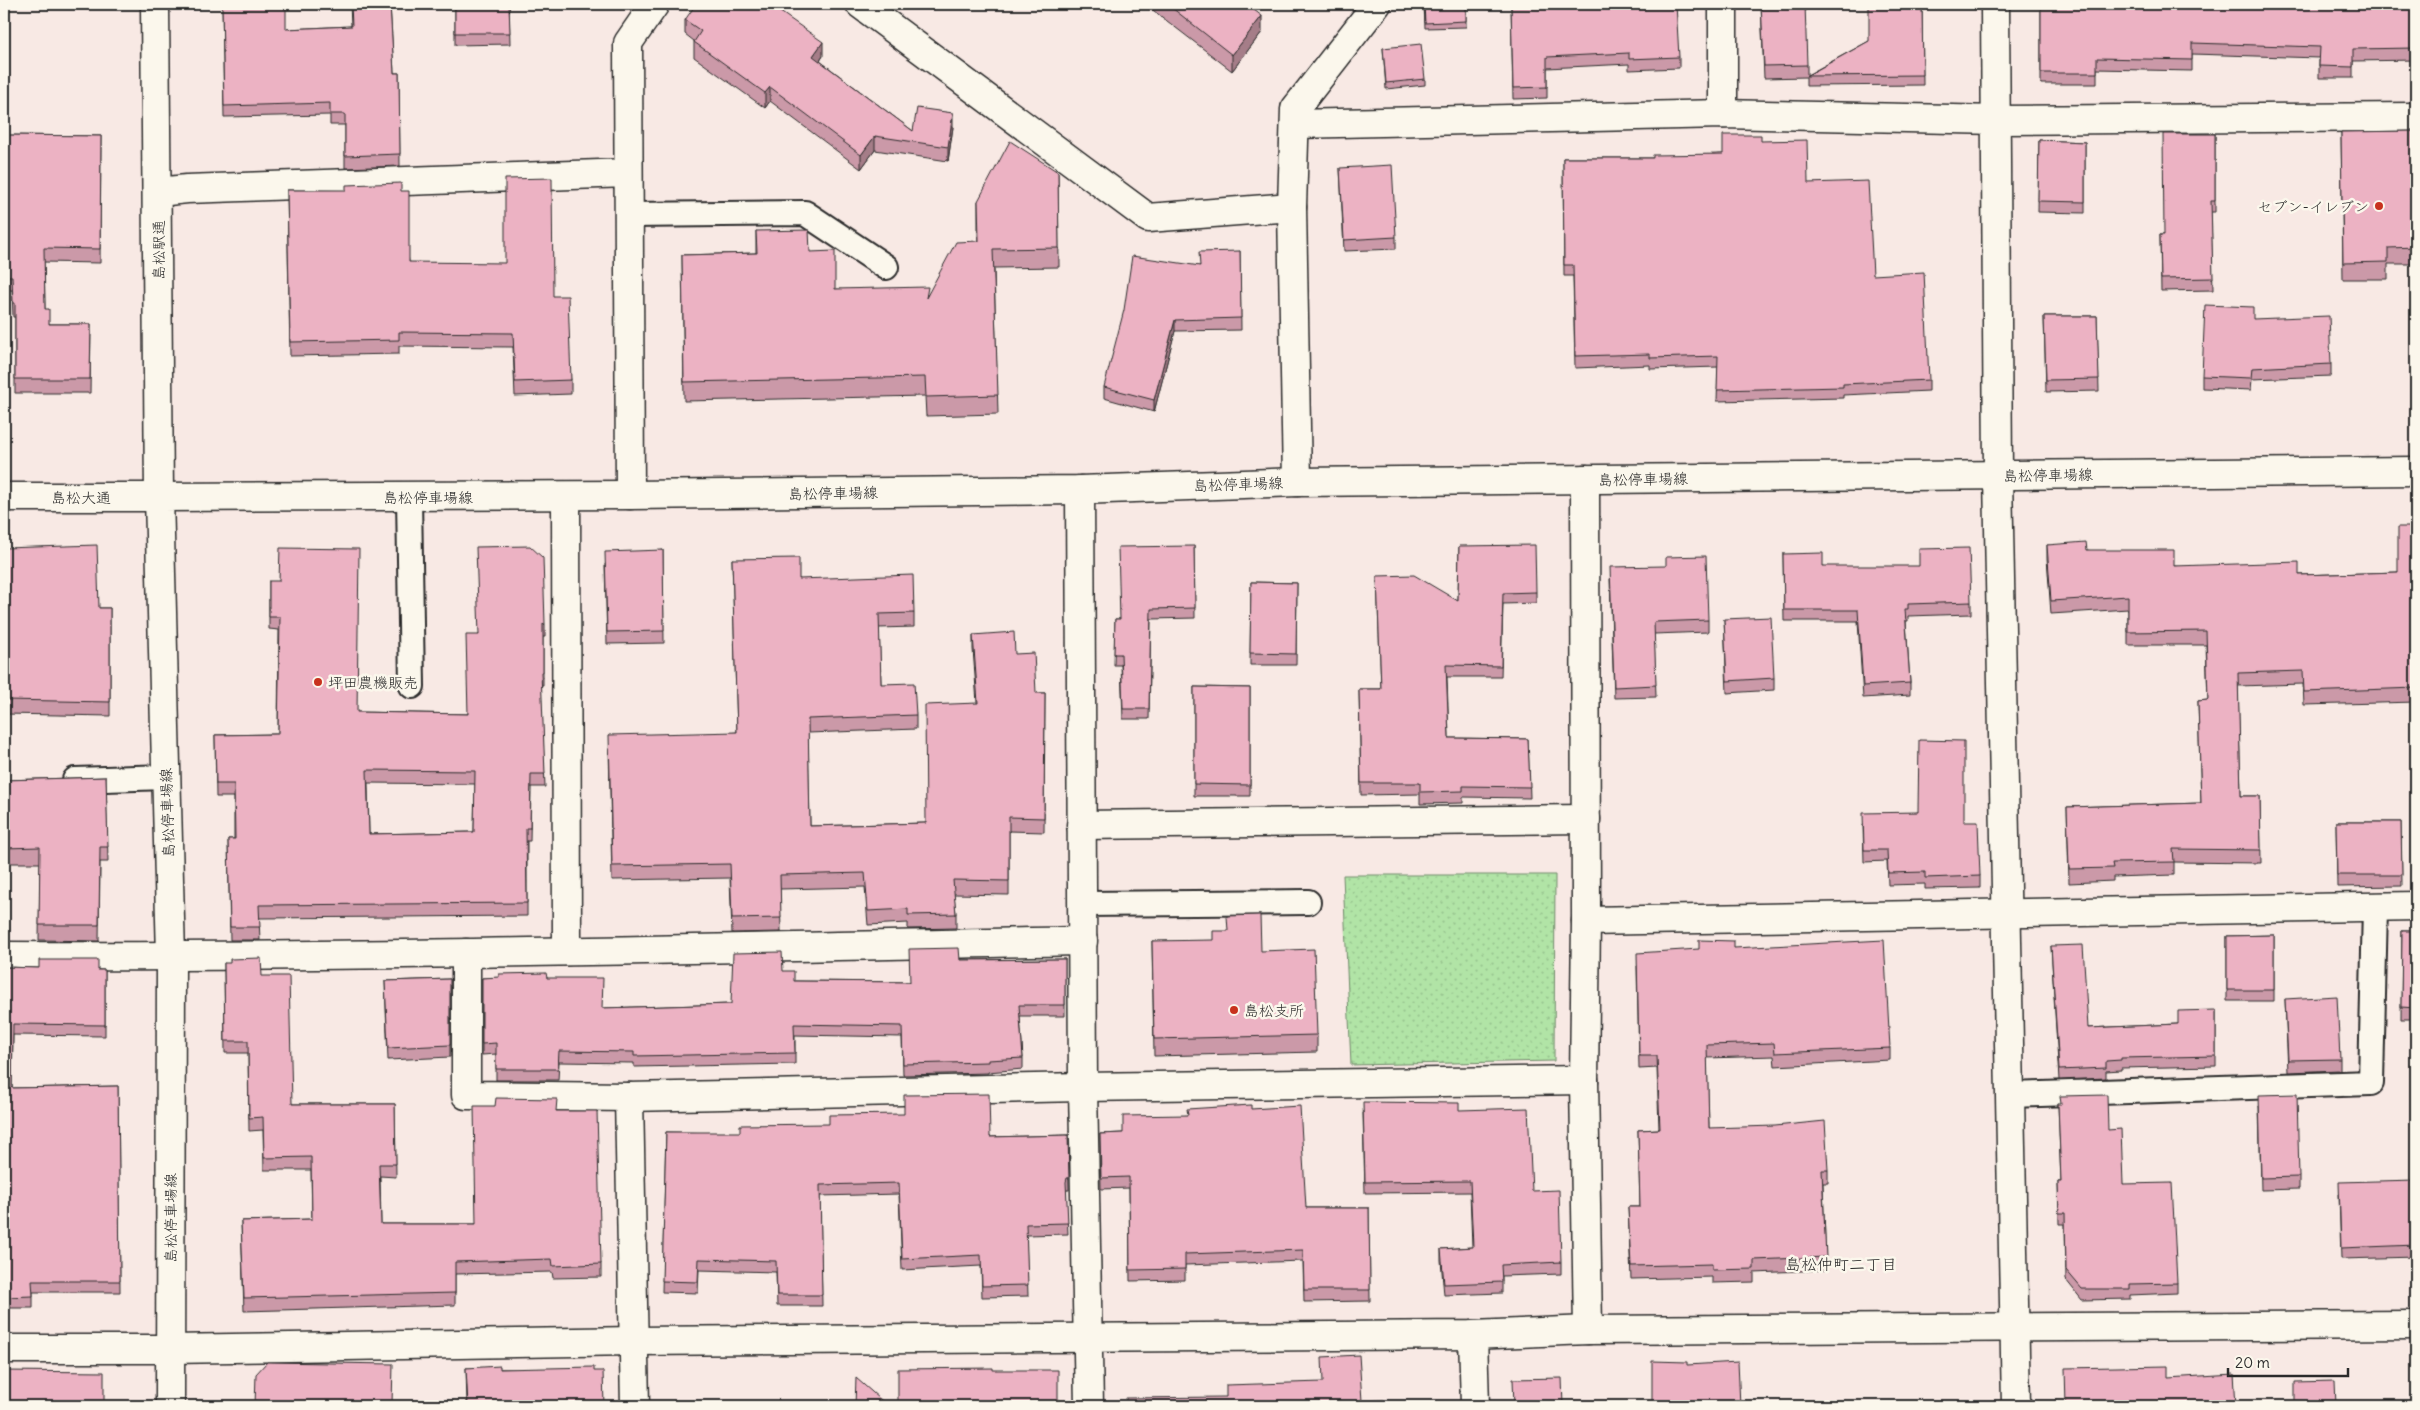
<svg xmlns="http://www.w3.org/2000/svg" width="2420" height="1410" font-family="Delius,'Klee One',sans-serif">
<defs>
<pattern id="park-dots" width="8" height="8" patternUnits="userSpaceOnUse" patternTransform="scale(1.25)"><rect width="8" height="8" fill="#b1e4a6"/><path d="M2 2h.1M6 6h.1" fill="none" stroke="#98c48f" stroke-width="1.8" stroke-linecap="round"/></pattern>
</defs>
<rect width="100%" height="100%" fill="#f8e9e4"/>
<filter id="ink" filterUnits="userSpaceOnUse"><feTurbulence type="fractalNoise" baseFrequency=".02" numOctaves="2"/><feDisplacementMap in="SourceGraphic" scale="10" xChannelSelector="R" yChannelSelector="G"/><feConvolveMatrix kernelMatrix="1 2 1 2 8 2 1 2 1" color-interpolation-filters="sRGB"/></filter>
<g filter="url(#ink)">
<!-- park -->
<polygon fill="url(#park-dots)" stroke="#6e8868" points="1343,875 1555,875 1554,1061 1351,1065"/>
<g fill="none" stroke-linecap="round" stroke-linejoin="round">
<defs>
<g id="service">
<polyline points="628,215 805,213 886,267"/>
<polyline points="409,497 412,686"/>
<polyline points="75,780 166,777"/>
<polyline points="1083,904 1308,902"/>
<polyline points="2011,1095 2371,1083 2375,907"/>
</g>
<g id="minor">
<polyline points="155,4 159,497"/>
<polyline points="860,4 1148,218 1292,207"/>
<polyline points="1723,4 1723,114"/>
<polyline points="1995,4 1998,476 2016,1406"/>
<polyline points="1296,124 1723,114 1997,120 2416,117"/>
<polyline points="158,192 187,189 628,173"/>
<polyline points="1585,479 1586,921 1584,1080 1588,1330"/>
<polyline points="1297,482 1292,207 1295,109 1377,4"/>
<polyline points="1080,490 1083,1087 1089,1406"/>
<polyline points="630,495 628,43 655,4"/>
<polyline points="566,496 567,951"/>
<polyline points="1081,825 1586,819"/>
<polyline points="1586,921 2416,906"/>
<polyline points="466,953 466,1095 629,1097 1083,1087 1584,1080"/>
<path d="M 4,956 C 364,958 723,948 1083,941"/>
<polyline points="629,1097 635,1406"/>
<polyline points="1473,1335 1475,1406"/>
<polyline points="4,1349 170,1349 634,1341 1473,1335 1588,1330 2416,1325"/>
</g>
<polyline id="tertiary" points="4,497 159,497"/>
<polyline id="secondary" points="170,1406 171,957 159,497 630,495 1080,490 1297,482 2416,471"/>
</defs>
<!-- service casing -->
<use href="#service" stroke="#2b2b2b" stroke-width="28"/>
<!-- minor casing -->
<use href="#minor" stroke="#2b2b2b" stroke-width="31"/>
<!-- tertiary casing -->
<use href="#tertiary" stroke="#2b2b2b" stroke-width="31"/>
<!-- secondary casing -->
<use href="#secondary" stroke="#2b2b2b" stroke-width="31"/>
<!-- service -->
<use href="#service" stroke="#fbf7ec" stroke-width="24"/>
<!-- minor -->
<use href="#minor" stroke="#fbf7ec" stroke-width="28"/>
<!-- tertiary -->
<use href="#tertiary" stroke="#fbf7ec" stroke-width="28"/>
<!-- secondary -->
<use href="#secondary" stroke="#fbf7ec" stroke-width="28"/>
</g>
<!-- wall -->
<g fill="#cb99a8" stroke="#2b2b2b" fill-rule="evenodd">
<polygon points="222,4 286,29 351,26 350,4 390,4 394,73 399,73 400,166 345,168 345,125 330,125 330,115 224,117"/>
<polygon points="455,4 509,4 510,44 455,45"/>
<polygon points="1145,4 1246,4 1262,32 1232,71"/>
<polygon points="1424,4 1466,4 1466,27 1425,28"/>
<polygon points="1511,4 1679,57 1679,68 1629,70 1629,64 1547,68 1547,98 1513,99"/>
<polygon points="1761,4 1807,65 1807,75 1869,41 1922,4 1923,85 1806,86 1806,77 1764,78"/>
<polygon points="2041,4 2416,4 2416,60 2353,61 2353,78 2319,78 2319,58 2192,54 2192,71 2097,69 2097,84 2041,84"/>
<polygon points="685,20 823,56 820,61 913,131 953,127 948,161 875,150 861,169 770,101 765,108 694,57 694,41 685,34"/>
<polygon points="1383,48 1425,79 1425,85 1386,89"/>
<polygon points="2416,131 2416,264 2388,264 2388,279 2343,279 2341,132"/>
<polygon points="2215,134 2215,212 2211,212 2213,290 2161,291 2160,235 2164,235"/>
<polygon points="4,135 101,136 100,263 44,262 45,309 49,324 91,324 90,393 15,393 15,317 13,317 12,290 4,290"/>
<polygon points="2039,140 2085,142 2085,213 2038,212"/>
<polygon points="1761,141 1808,183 1873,275 1929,380 1929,391 1843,395 1843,398 1717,401 1718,367 1650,369 1650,365 1575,368 1573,276 1564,276 1563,158 1653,158 1723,154"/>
<polygon points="1340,168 1396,237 1396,249 1344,251"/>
<polygon points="1058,172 1059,267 994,268 998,414 926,416 925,396 684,401 682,255 756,253 756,231 810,252 835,289 928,295 978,242 978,201"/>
<polygon points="287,190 401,191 409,262 553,296 571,380 571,394 515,396 513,347 399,346 399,354 290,356"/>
<polygon points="1240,251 1241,330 1175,331 1154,412 1104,398 1104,387 1199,266"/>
<polygon points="2044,316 2097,316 2099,391 2046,392"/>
<polygon points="2253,319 2331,364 2331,376 2252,379 2251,390 2202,388 2202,376"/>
<polygon points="2416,527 2416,702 2304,705 2303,684 2238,686 2241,796 2260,796 2261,863 2174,862 2174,875 2113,877 2113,881 2069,883 2067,807 2201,803 2198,701 2208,700 2206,645 2128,645 2128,609 2051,614 2047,558 2047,545 2087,550 2174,566 2299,575 2398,572"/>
<polygon points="1194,546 1195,618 1151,619 1149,719 1123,719 1121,665 1114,665 1115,619 1120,619"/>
<polygon points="1459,546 1536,592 1536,603 1503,604 1501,677 1447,677 1449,738 1528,739 1530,798 1463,797 1463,803 1420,804 1420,794 1361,795 1359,689 1381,689 1377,576 1458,601"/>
<polygon points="4,548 99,608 110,608 110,716 6,714 5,754 4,754"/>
<polygon points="663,550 664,643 607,644 605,564"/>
<polygon points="1783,554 1823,566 1971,602 1971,614 1908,616 1908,621 1906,621 1910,683 1910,695 1863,698 1858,621 1784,621"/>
<polygon points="732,559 914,613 914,627 879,628 881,684 916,715 916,729 808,733 810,826 926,823 977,703 973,649 973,635 1015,654 1036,693 1045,693 1044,832 1009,831 1009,895 954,894 956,914 956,928 908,929 908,923 868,925 865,887 780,889 781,932 732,933 730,878 612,880 609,748 737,732"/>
<polygon points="1610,579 1708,620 1708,632 1654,634 1656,697 1614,698"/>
<path d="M 269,581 L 357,712 L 468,714 L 478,635 L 545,624 L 545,637 L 543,637 L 543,685 L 541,685 L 545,787 L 531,787 L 530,841 L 527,841 L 527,916 L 259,918 L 260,940 L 230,940 L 228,839 L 234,839 L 234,797 L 216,797 L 215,735 L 278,734 L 279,630 L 269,629 ZM 368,783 L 475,784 L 474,832 L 369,834 Z"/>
<polygon points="1251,582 1297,583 1296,665 1250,665"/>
<polygon points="1724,619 1774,678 1774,690 1727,693"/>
<polygon points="1194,687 1250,688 1250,796 1194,796"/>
<polygon points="106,777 108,862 100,862 99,941 39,940 40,863 4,863 4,780"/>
<polygon points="1918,812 1964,822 1980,876 1980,888 1925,889 1925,884 1888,885 1887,861 1864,862 1863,825"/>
<polygon points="2336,822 2401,822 2402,886 2337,887"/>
<polygon points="2402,931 2416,931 2416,1019 2401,1019"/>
<polygon points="2274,935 2274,1001 2227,1001 2227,936"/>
<polygon points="1152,941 1261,951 1317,1035 1317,1052 1154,1056"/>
<polygon points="2051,946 2088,1028 2178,1024 2216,1010 2216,1066 2121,1068 2121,1070 2106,1071 2106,1078 2059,1080"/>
<polygon points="1734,948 1890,1048 1890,1060 1775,1066 1774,1056 1707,1058 1709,1128 1828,1170 1828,1183 1823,1183 1826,1270 1754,1273 1754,1282 1712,1283 1712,1277 1631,1279 1628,1207 1640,1207 1638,1130 1659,1129 1657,1068 1639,1069 1637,966"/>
<polygon points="1065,959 1065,1016 1020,1016 1023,1058 1023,1069 988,1072 988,1073 903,1075 902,1037 795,1035 795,1064 634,1067 634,1063 559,1062 558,1080 496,1080 496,1054 482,1055 482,978 547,978 603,1008 731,1004 783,971 794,981 909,982 960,960"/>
<polygon points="224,963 262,976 292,1104 395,1104 396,1177 380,1176 381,1224 476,1224 557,1111 601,1264 601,1277 553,1278 552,1272 455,1274 455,1305 244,1311 241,1221 312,1219 311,1170 264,1170 263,1130 249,1131 248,1053 225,1053"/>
<polygon points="4,967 105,970 105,1036 13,1035 12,1088 118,1086 120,1292 33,1292 33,1308 4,1308"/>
<polygon points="450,979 450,1057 388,1060 385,981"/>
<polygon points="2285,999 2340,1059 2340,1070 2288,1072"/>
<polygon points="2058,1104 2108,1130 2123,1184 2177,1283 2177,1293 2130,1295 2130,1299 2082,1300 2066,1280 2065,1224 2059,1224 2058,1182 2061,1182"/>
<polygon points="2259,1106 2299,1177 2299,1189 2261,1190"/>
<polygon points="1251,1109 1306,1208 1369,1208 1370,1301 1304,1302 1303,1261 1185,1265 1185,1280 1130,1281 1129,1188 1101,1189 1100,1134 1123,1133 1187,1115"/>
<polygon points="1459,1110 1532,1191 1561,1262 1561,1274 1502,1276 1502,1293 1444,1295 1441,1260 1441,1249 1472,1247 1470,1192 1365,1193 1363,1113"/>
<polygon points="666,1132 990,1137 1068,1135 1069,1190 1067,1190 1066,1192 1068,1234 1026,1235 1028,1296 982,1297 981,1266 902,1270 899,1194 820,1196 822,1306 777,1306 776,1272 699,1270 698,1293 662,1292"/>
<polygon points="2416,1180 2416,1257 2341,1259 2339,1194"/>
<polygon points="466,1368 594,1371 604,1406 255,1406 392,1404 467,1405"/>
</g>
<!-- shaded-wall -->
<g fill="#a57d88" stroke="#2b2b2b">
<polygon points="1262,16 1262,32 1232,71 1232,55"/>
<polygon points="823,42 823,56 813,71 813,56"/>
<polygon points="770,87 770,101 765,108 765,93"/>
<polygon points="953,113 953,127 948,161 948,147"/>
<polygon points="875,136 875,150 861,169 861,155"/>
<polygon points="1175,320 1175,331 1154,412 1154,400"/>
</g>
<!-- building -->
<g fill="#ecb2c3" stroke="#2b2b2b" fill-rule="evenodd">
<polygon points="222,4 286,4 286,29 352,26 351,4 390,4 394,73 399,73 400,154 345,156 345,114 330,114 330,103 224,106"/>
<polygon points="455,4 509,4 510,33 455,33"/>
<polygon points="696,4 769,4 823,42 813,56 913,131 917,108 953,113 948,147 875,136 861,155 770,87 765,93 694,42 701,31 685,20"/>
<polygon points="1167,4 1246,4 1262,16 1232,55"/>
<polygon points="1424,4 1466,4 1466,21 1425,23"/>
<polygon points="1511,4 1676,4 1679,57 1629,59 1629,53 1547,57 1547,87 1513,88"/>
<polygon points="1761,4 1805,4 1807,65 1764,66"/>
<polygon points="1869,4 1922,4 1923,75 1806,76 1869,41"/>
<polygon points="2041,4 2416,4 2416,48 2353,49 2353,67 2319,66 2320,47 2192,43 2192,60 2097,58 2097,73 2041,73"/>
<polygon points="1421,44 1425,79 1386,83 1383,48"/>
<polygon points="2416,131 2416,247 2388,248 2388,262 2343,263 2341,132"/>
<polygon points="2163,134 2215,134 2215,201 2211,201 2213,278 2161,279 2160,235 2164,235"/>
<polygon points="4,135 101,136 100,249 44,248 45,309 49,309 49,324 91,324 90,379 15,379 15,303 13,303 12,276 4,276"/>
<polygon points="1723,135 1761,135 1761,141 1807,140 1808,183 1868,181 1873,275 1924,272 1929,380 1843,384 1843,387 1717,390 1718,356 1650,358 1650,354 1575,356 1573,265 1564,265 1563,158 1653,158 1653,155 1723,154"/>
<polygon points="2039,140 2085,142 2085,202 2038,201"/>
<polygon points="1010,141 1058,172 1059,248 993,249 998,395 926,397 925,377 684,382 682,255 757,253 756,231 809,230 810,252 835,251 835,289 928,287 926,298 956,242 979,241 978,201"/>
<polygon points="1392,165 1396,237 1344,240 1340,168"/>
<polygon points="552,178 553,296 568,296 571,380 515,382 513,333 399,332 399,340 290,342 287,190 346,190 346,185 401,183 401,191 409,191 409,262 505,263 505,179"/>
<polygon points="1240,251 1241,318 1175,320 1154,400 1104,387 1124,310 1132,256 1200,266 1199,252"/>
<polygon points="2205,305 2253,307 2253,319 2329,316 2331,364 2252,368 2251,378 2202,376"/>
<polygon points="2044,316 2097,316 2099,379 2046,380"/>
<polygon points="2398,527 2416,527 2416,688 2304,692 2303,671 2238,673 2241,796 2260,796 2261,850 2173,849 2174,862 2112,863 2113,868 2069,869 2067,807 2201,803 2198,701 2208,700 2206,631 2128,632 2128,596 2051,601 2047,545 2086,542 2087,550 2174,550 2174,566 2299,562 2299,575 2398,572"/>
<polygon points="97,545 99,608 110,608 110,702 6,700 5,740 4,740 4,548"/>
<polygon points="1535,545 1536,592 1503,593 1501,666 1446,665 1449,738 1528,739 1530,787 1463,786 1463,791 1420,792 1420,783 1361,783 1359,689 1381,689 1377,576 1414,575 1458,601 1459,546"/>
<path d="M 530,546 L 543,558 L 545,624 L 543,624 L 543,672 L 541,672 L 545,774 L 531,774 L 530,828 L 526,828 L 527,903 L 259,905 L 260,927 L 230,927 L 228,839 L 235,839 L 234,784 L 216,784 L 215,735 L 278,734 L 280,617 L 269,617 L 269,581 L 279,581 L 280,548 L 359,549 L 357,712 L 468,714 L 466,635 L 479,635 L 476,547 ZM 367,770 L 475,771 L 474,832 L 369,834 Z"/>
<polygon points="1194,546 1195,608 1151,609 1149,709 1123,709 1121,654 1114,654 1115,619 1120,619 1118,547"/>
<polygon points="1969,548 1971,602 1908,604 1908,609 1905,609 1910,683 1863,686 1858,610 1784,610 1783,554 1823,553 1823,566 1919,566 1919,549"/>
<polygon points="663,550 664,631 607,632 605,552"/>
<polygon points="1706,556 1708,620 1654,622 1656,685 1614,687 1610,567 1666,566 1666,557"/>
<polygon points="799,558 799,579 913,575 914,613 879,614 881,684 914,683 916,715 808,719 810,826 926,823 925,705 978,703 973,635 1014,632 1015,654 1034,653 1036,693 1045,693 1044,818 1009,817 1009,881 953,880 956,914 908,915 908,909 868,911 865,873 780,875 781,918 732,919 730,864 612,866 609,735 737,732 732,559"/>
<polygon points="1251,582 1297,583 1296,654 1250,653"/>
<polygon points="1771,617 1774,678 1727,681 1724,619"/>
<polygon points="1194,687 1250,688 1250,785 1194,784"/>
<polygon points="1919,740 1964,741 1964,822 1978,822 1980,876 1925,878 1925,872 1888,873 1887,850 1864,850 1863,813 1918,812"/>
<polygon points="106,777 108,847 100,847 99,925 39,925 40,847 4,848 4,780"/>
<polygon points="2336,822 2401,822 2402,875 2337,875"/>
<polygon points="1260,915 1261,951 1314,949 1317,1035 1154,1039 1152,941 1213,940 1213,931 1228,931 1227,916"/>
<polygon points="2402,931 2416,931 2416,1008 2401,1007"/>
<polygon points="2274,935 2274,990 2227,990 2227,936"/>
<polygon points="1699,940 1734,941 1734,948 1884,940 1890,1048 1775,1053 1774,1043 1707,1045 1709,1128 1775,1126 1825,1121 1828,1170 1822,1170 1826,1257 1754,1260 1754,1269 1712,1270 1712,1264 1631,1266 1628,1207 1640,1207 1638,1130 1660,1129 1657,1056 1639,1056 1637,953 1699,949"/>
<polygon points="2083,945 2088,1028 2178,1024 2178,1011 2216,1010 2216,1056 2121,1058 2121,1060 2106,1061 2106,1068 2059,1070 2051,946"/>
<polygon points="959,948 960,960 1065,959 1065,1005 1019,1005 1023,1058 988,1060 988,1062 903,1064 902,1026 794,1024 795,1053 634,1056 634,1052 559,1051 558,1069 496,1069 496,1043 482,1044 482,978 499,977 499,974 546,973 547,978 603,978 602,1008 731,1004 733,953 782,952 783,971 794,971 794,981 910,982 909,949"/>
<polygon points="261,958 262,976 289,976 292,1104 395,1104 396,1164 379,1164 381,1224 476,1224 474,1106 495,1106 496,1098 557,1099 556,1111 597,1111 601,1264 553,1266 552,1259 455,1262 455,1293 244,1298 241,1221 312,1219 311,1157 264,1158 263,1117 249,1118 248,1041 225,1041 224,963 230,963 230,959"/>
<polygon points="39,960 98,960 98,970 105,970 105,1025 13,1024 12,1088 118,1086 120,1281 32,1281 33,1296 4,1297 4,967 39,968"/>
<polygon points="450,979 450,1045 388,1048 385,981"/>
<polygon points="2337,996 2340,1059 2288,1060 2285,999"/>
<polygon points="989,1094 990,1137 1068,1135 1069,1178 1067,1178 1066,1182 1068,1223 1026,1224 1028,1285 982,1286 981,1255 902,1259 899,1183 820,1185 822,1295 777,1295 776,1261 699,1259 698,1282 662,1281 666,1132 740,1132 740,1125 829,1124 829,1115 904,1114 904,1095"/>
<polygon points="2297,1094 2299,1177 2261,1178 2259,1095"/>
<polygon points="2107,1095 2108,1130 2121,1129 2123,1184 2172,1183 2177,1283 2130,1284 2130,1289 2082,1289 2066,1270 2065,1213 2059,1213 2058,1182 2061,1182 2058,1104 2061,1104 2060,1096"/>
<polygon points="1363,1102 1459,1103 1459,1110 1528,1108 1532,1191 1559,1190 1561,1262 1501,1265 1502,1282 1444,1284 1441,1249 1473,1247 1470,1181 1365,1182"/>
<polygon points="1251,1105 1251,1109 1300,1106 1306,1208 1369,1208 1370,1290 1304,1290 1303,1250 1185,1254 1185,1269 1130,1270 1129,1177 1101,1178 1100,1134 1123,1133 1123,1116 1188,1115 1187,1109"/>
<polygon points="2416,1180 2416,1245 2341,1248 2339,1182"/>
<polygon points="1359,1355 1362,1401 1384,1400 1384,1406 1126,1406 1126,1398 1226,1397 1226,1385 1323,1382 1322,1357"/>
<polygon points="1652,1361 1687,1362 1687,1365 1738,1362 1740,1406 1652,1406"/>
<polygon points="267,1362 393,1364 392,1404 468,1405 466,1368 500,1366 500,1369 594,1367 594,1371 603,1371 604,1406 255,1406 256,1374"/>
<polygon points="2168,1366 2168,1378 2234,1374 2236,1406 2134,1406 2131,1401 2131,1406 2066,1406 2065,1368"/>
<polygon points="993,1368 993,1370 1058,1370 1058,1406 898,1406 898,1369"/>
<polygon points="4,1371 104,1372 104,1406 4,1406"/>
<polygon points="856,1378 888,1406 855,1406"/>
<polygon points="1562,1378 1563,1406 1514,1406 1513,1379"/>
<polygon points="2335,1381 2336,1406 2295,1406 2295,1382"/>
</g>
</g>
<!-- markers -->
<g fill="#c8321e" stroke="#fbf7ec" stroke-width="2">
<circle cx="2379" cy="206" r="5"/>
<circle cx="318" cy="682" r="5"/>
<circle cx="1234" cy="1010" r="5"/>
</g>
<g text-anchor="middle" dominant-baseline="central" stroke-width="5" stroke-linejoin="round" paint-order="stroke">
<!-- poi labels -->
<g font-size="15" fill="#2b2b2b" stroke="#fbf7ec" text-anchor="start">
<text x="2369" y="206" text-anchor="end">セブン-イレブン</text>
<text x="328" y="682">坪田農機販売</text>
<text x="1244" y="1010">島松支所</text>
</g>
<!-- street labels -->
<g font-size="15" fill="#2b2b2b" stroke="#fbf7ec">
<text transform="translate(158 250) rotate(-90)">島松駅通</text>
<text transform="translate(2048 475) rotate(-1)">島松停車場線</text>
<text transform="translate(1643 479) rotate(-1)">島松停車場線</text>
<text transform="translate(1238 484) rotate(-2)">島松停車場線</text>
<text transform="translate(833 493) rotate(-1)">島松停車場線</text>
<text x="81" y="497">島松大通</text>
<text x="428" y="497">島松停車場線</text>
<text transform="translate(167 813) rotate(-92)">島松停車場線</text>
<text transform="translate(170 1218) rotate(-90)">島松停車場線</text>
</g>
<!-- neighbourhood labels -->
<g font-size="16" fill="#2b2b2b" stroke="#fbf7ec">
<text x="1841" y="1264">島松仲町二丁目</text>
</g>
</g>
<!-- margin -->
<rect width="2420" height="1410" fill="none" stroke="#fbf7ec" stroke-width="20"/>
<rect x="10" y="10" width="2400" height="1390" fill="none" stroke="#2b2b2b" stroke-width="2" filter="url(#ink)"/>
<!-- scale -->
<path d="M2228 1368v8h120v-8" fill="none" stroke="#2b2b2b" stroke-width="2.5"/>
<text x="2235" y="1368" font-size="15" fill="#2b2b2b" stroke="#fbf7ec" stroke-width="4" paint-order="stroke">20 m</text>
</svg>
